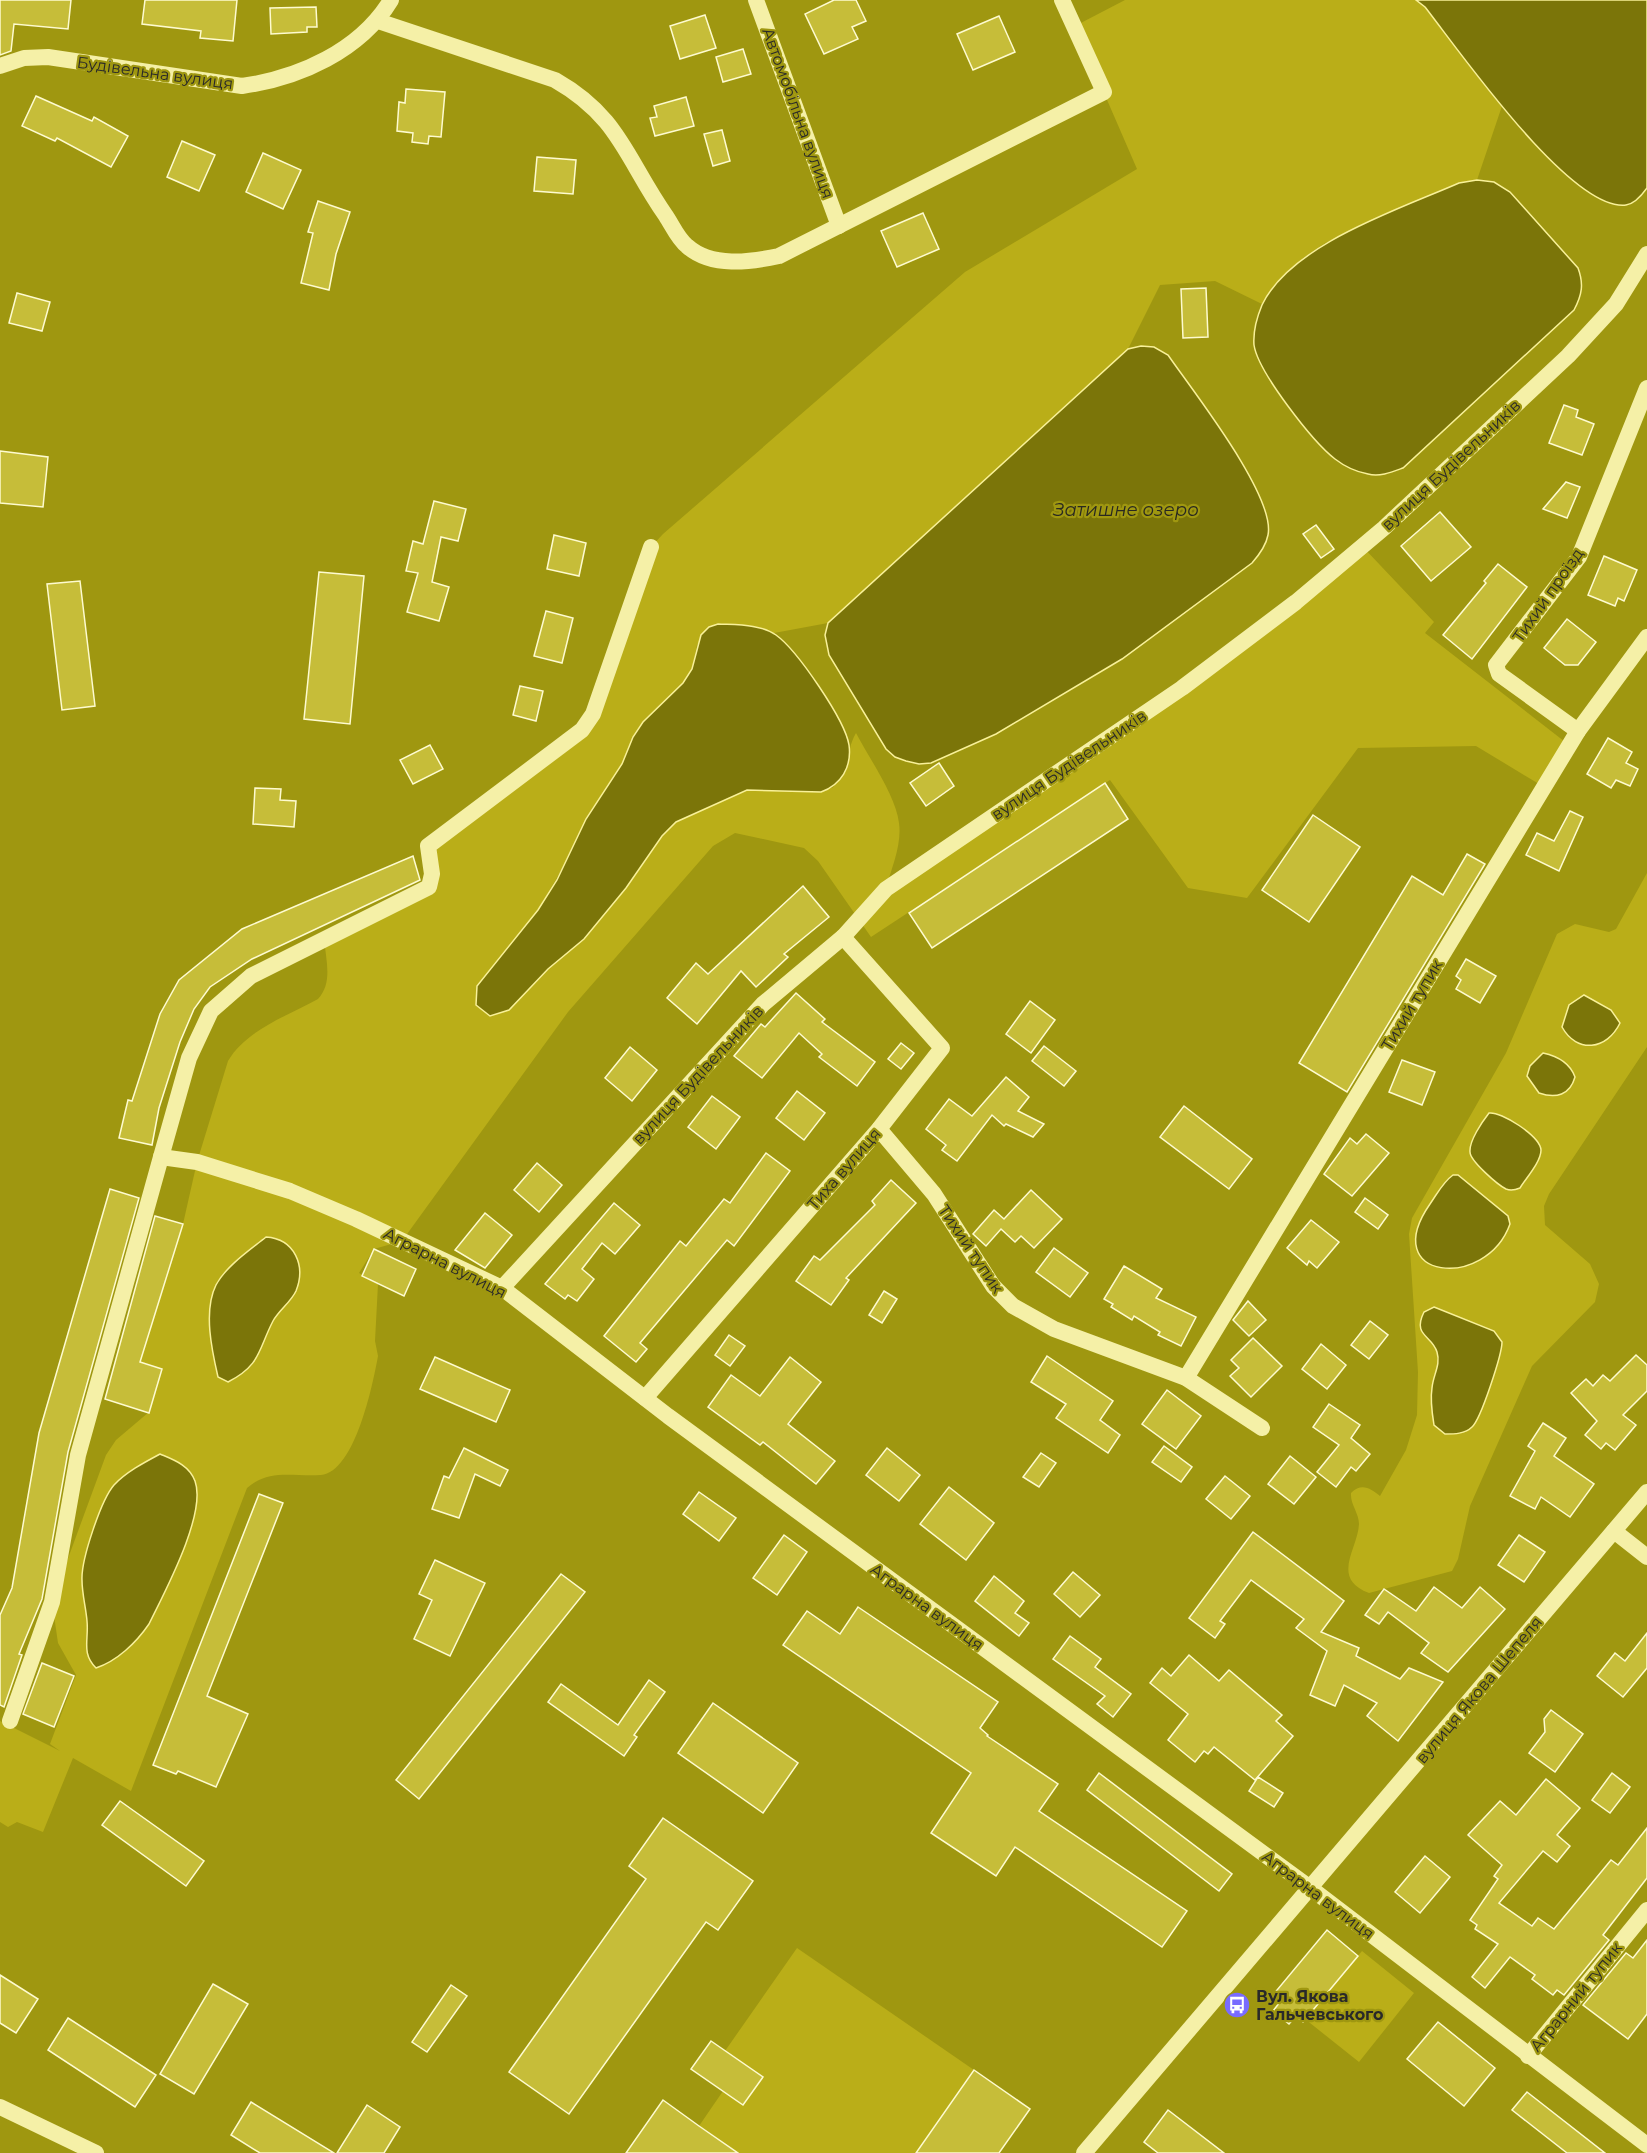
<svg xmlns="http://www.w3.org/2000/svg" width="1647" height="2153" font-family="Montserrat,sans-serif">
<rect width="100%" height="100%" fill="#9f9710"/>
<!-- green -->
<g fill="#baae18" fill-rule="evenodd">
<path d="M 1125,0 L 1416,0 L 1425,7 L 1502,106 L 1477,180 L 1459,183 L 1325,243 L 1303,258 L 1262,304 L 1215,281 L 1160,285 L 1128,349 L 828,623 L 774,633 L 752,627 L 718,624 L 697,645 L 692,669 L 683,683 L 633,737 L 622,764 L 586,819 L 573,850 L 538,910 L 584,939 L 626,888 L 662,836 L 676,822 L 747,790 L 832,788 C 850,773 845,752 856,733 C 869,758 896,796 899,823 C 902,844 892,867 886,888 L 1182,688 L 1362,546 L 1434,622 L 1425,633 L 1569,745 L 1544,787 L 1476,746 L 1358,748 L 1247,898 L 1188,888 L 1110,780 L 871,937 L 818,861 L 804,848 L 735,833 L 713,846 L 568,1012 L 402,1241 L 374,1249 L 359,1273 L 378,1284 L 375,1341 L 378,1356 C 373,1384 355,1472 321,1475 C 293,1477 270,1468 247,1488 L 131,1791 L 73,1758 L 43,1832 L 17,1822 L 8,1827 L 0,1822 L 0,1721 L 60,1751 L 50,1744 L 76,1675 L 58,1643 L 52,1602 L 106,1455 L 116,1440 L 149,1412 L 162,1369 L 140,1362 L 183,1224 L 197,1162 L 228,1061 C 246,1030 287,1016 318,999 C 333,983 326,960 324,939 L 429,887 L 428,846 L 582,730 L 651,547 L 663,534 L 965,272 L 1137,169 L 1075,26 ZM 160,1454 C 172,1461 190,1467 195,1482 C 207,1515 164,1593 149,1625 C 136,1643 118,1661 96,1668 C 81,1654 89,1640 87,1621 C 86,1608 82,1594 82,1580 C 81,1560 100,1500 114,1485 C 125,1472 144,1462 160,1454 Z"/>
<path d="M 1647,873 L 1647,1047 L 1549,1194 L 1544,1206 L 1545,1225 L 1590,1264 L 1599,1284 L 1595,1302 L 1532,1366 L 1470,1506 L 1458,1559 L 1452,1571 L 1369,1593 C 1330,1578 1358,1549 1359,1524 C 1359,1513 1350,1504 1351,1493 C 1362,1482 1371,1489 1380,1496 L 1406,1450 L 1417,1415 L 1418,1372 L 1409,1234 L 1412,1218 L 1506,1053 L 1557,934 L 1575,924 L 1609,932 L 1616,929 Z"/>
<polygon points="797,1948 974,2070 916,2153 738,2153 699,2126 723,2091 743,2105 763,2077 725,2051"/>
<polygon points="1362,1951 1414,1993 1359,2062 1305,2019"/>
</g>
<!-- water -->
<g fill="#7b7509" stroke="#f9f199" stroke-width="1.5">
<path d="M 1416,0 L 1647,0 L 1647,188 C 1642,195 1635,204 1626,205 C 1571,212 1458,49 1425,7 Z"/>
<path d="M 1477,180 L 1494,182 L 1510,192 L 1578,268 C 1584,284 1582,295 1574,310 L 1403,468 C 1392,472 1380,477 1368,474 C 1357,472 1344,466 1335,459 C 1313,442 1258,372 1254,345 C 1253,332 1257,317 1262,305 C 1291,244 1400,209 1459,183 Z"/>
<path d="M 1141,346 L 1154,347 L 1168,355 C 1192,390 1276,496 1268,535 C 1266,546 1259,555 1252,563 L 1122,659 L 996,734 L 931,763 L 919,764 L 906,761 L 895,757 L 886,749 L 829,655 L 825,635 L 828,623 L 1128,349 Z"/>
<path d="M 718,624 C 736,625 761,624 776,635 C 797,650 845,720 849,745 C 852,767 841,785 821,792 L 747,790 L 676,822 L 662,836 L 626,888 L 584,939 L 548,969 L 509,1010 L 490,1016 L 476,1005 L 477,986 L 538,910 L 557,880 L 586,819 L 622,764 L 633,737 L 643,722 L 683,683 L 692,669 L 701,635 L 709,627 Z"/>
<path d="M 1584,995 L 1611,1010 L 1620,1023 C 1607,1050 1577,1054 1562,1027 L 1569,1005 Z"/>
<path d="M 1543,1053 C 1557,1056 1570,1063 1575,1077 C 1570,1095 1556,1099 1539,1093 L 1527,1076 L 1530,1066 Z"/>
<path d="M 1489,1113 C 1501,1111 1540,1136 1541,1150 C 1541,1162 1526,1178 1520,1188 C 1515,1190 1511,1191 1506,1189 C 1498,1185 1470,1161 1470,1152 C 1469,1141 1482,1122 1489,1113 Z"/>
<path d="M 1453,1175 L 1458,1175 L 1508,1216 L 1510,1224 C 1486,1291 1377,1280 1430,1204 C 1437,1194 1443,1182 1453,1175 Z"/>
<path d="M 266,1237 C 295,1239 306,1266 296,1291 C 291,1302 279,1310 273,1321 C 258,1350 261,1365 228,1382 L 218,1377 C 212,1351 203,1311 216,1285 C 226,1266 250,1250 266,1237 Z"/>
<path d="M 1434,1307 L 1494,1331 L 1502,1342 C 1502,1354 1481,1419 1472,1427 C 1465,1434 1454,1434 1445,1434 L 1434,1425 C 1432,1413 1430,1400 1432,1388 C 1433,1375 1441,1365 1437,1352 C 1432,1335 1412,1336 1424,1312 Z"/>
<path d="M 160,1454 C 174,1460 189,1465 195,1481 C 207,1514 164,1593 149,1624 C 136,1643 117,1661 96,1668 C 81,1653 89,1640 87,1621 C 86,1608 82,1594 82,1580 C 81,1560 101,1500 114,1485 C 126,1472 145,1462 160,1454 Z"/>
</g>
<!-- building -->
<g fill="#c6bd39" stroke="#fefbd0" stroke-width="1.5">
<polygon points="0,0 71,0 68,29 14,24 11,51 0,55"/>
<polygon points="145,0 237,0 233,41 200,38 201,31 142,24"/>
<polygon points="834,0 856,0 866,21 852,27 858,39 824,54 805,14"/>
<polygon points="316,7 317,27 307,27 307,32 271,34 270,8"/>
<polygon points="705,15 716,48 680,59 670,26"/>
<polygon points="999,16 1015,52 973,70 957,34"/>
<polygon points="743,49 751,74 723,82 716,57"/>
<polygon points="406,89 445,92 441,137 429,136 428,144 412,142 413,133 397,131 399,102 405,103"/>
<polygon points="36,96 92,121 94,117 128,136 111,167 57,138 55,141 22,126"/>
<polygon points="686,97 694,126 655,136 650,118 657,117 654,106"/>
<polygon points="722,130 730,161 713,166 704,134"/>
<polygon points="182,141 215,155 199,191 167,177"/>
<polygon points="263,153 301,170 283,209 246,192"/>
<polygon points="537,157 576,160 573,194 534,191"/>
<polygon points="318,201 350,212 336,254 329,290 301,283 313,233 308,232"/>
<polygon points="923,213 939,249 897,267 881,231"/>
<polygon points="1206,288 1208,337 1183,338 1181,289"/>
<polygon points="17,293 50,302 42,331 9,323"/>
<polygon points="1564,405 1578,410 1576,417 1594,424 1582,455 1549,443"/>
<polygon points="0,451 48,457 43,507 0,503"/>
<polygon points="1566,482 1580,487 1567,518 1543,509"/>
<polygon points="434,501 466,509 458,541 441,537 432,582 449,587 439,621 407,612 418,573 406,571 413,541 423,544"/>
<polygon points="1440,512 1471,547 1431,581 1401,546"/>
<polygon points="1316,525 1334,549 1321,558 1303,534"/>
<polygon points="554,535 586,543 579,576 547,569"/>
<polygon points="1604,556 1637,570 1624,601 1618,598 1615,606 1588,595"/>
<polygon points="1498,564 1527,587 1472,659 1443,635 1486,583 1484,581"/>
<polygon points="319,572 364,576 350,724 304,719"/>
<polygon points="80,581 95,706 62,710 47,584"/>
<polygon points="546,611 573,618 562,663 534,656"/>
<polygon points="1567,619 1596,642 1578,665 1565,665 1544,648"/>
<polygon points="520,686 543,691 536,721 513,715"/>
<polygon points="1608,738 1632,752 1626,763 1638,769 1630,786 1616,780 1611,788 1587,774"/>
<polygon points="430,745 443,769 413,784 400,760"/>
<polygon points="939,763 954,786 926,806 910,783"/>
<polygon points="1105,783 1128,819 932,948 909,913"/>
<polygon points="255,788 281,789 280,800 296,801 294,827 253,824"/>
<polygon points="1570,811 1583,817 1559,871 1526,855 1537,833 1554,841"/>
<polygon points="1313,815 1360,847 1309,922 1262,890"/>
<polygon points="1467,854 1485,864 1347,1092 1299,1063 1412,876 1443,895"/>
<polygon points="413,856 420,880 252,959 210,987 194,1009 180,1042 159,1108 152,1145 119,1138 128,1100 132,1101 160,1014 179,980 242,929"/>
<polygon points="803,886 829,917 784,954 788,957 756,987 741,971 697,1024 667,998 696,963 708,974"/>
<polygon points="1466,959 1496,976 1480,1003 1456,989 1461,980 1456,976"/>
<polygon points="796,993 825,1019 822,1022 875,1062 857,1086 819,1057 822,1054 799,1033 762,1078 734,1056 761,1024 765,1027"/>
<polygon points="1030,1001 1055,1020 1031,1053 1006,1034"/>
<polygon points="901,1043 914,1053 901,1069 888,1059"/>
<polygon points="1044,1046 1076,1071 1064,1086 1032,1061"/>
<polygon points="630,1047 657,1070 632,1101 605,1078"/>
<polygon points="1402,1060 1435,1072 1422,1105 1389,1092"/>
<polygon points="1006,1077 1029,1097 1018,1111 1044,1124 1033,1137 1006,1124 1004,1126 992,1115 957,1161 942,1150 946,1145 926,1129 949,1099 972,1116"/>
<polygon points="797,1091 825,1113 804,1140 776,1118"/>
<polygon points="712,1096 740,1117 716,1149 688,1127"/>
<polygon points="1184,1106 1252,1159 1229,1189 1160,1137"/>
<polygon points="1366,1134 1389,1153 1352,1196 1324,1174 1350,1138 1357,1144"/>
<polygon points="766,1153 790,1171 734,1246 727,1240 640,1343 647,1349 636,1362 604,1336 680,1241 686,1246 724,1199 730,1203"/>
<polygon points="537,1163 562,1185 539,1212 514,1190"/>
<polygon points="891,1180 916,1203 846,1278 849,1280 831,1305 796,1281 814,1256 820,1260 875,1205 872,1201"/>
<polygon points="110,1189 139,1198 68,1452 42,1599 19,1654 22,1655 4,1707 0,1705 0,1615 12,1588 39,1433"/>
<polygon points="1031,1190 1062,1219 1034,1248 1021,1236 1015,1242 1001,1229 986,1246 973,1234 994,1210 1004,1219"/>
<polygon points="1365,1198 1388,1215 1378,1229 1355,1212"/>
<polygon points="614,1203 640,1225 615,1254 602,1243 582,1269 594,1279 577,1301 568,1295 565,1299 545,1284"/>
<polygon points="485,1213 512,1235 485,1268 455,1250"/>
<polygon points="155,1216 183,1224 140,1362 162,1369 149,1413 105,1399"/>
<polygon points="1311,1220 1339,1242 1317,1268 1309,1261 1307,1265 1287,1248"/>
<polygon points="1054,1248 1088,1273 1070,1297 1036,1272"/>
<polygon points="374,1249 416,1269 404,1296 362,1276"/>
<polygon points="1124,1266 1162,1289 1156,1298 1196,1317 1181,1346 1158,1335 1160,1332 1134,1316 1132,1320 1111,1307 1113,1304 1104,1299"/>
<polygon points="884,1291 897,1299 882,1323 869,1315"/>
<polygon points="1248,1301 1266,1320 1249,1336 1233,1320"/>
<polygon points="1370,1321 1388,1335 1369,1359 1351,1345"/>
<polygon points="729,1335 745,1346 730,1366 715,1355"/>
<polygon points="1253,1338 1282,1366 1251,1397 1230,1376 1239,1368 1231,1360"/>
<polygon points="1321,1344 1346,1365 1327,1389 1302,1369"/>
<polygon points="1636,1355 1647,1365 1647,1391 1623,1415 1636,1425 1615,1450 1606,1443 1601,1449 1585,1435 1597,1421 1571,1393 1586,1379 1593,1386 1603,1375 1610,1381"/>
<polygon points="1047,1356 1113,1401 1100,1420 1120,1435 1108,1453 1056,1418 1066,1404 1031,1382"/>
<polygon points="435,1357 510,1390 496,1422 420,1389"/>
<polygon points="790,1357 821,1382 788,1424 835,1461 816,1484 763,1442 760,1445 708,1407 731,1375 760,1396"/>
<polygon points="1167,1390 1201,1416 1176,1449 1142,1424"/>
<polygon points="1329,1404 1360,1425 1351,1438 1370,1454 1356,1471 1351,1467 1336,1487 1317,1472 1339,1445 1313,1427"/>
<polygon points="1543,1423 1566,1438 1554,1456 1594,1484 1570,1517 1541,1497 1535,1509 1510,1496 1535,1451 1528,1446"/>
<polygon points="1164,1446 1192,1467 1181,1482 1152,1462"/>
<polygon points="464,1448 508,1470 500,1486 475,1474 459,1518 432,1509 444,1476 449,1478"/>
<polygon points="887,1448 920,1475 899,1501 866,1475"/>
<polygon points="1041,1453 1056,1463 1039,1487 1023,1477"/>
<polygon points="1290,1456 1316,1477 1294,1504 1268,1484"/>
<polygon points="1225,1476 1250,1496 1231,1519 1206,1499"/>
<polygon points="949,1487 994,1523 966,1560 920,1524"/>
<polygon points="699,1492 736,1518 719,1541 683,1514"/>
<polygon points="259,1494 283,1503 207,1696 248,1714 216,1787 178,1771 176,1774 153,1765"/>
<polygon points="1253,1532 1344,1601 1321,1632 1359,1648 1356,1656 1400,1679 1409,1668 1443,1682 1398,1741 1367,1716 1377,1703 1344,1685 1335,1706 1310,1695 1327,1651 1296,1628 1304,1619 1251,1580 1220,1621 1225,1624 1215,1638 1189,1618"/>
<polygon points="784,1535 807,1552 777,1595 753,1578"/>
<polygon points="1519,1535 1545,1552 1524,1582 1498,1565"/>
<polygon points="435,1560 485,1583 450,1656 414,1639 432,1600 419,1594"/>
<polygon points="1073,1572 1100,1595 1080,1617 1054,1594"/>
<polygon points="561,1574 585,1592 419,1799 396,1780"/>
<polygon points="994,1576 1024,1601 1015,1613 1029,1623 1019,1636 975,1601"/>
<polygon points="1434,1587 1462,1608 1480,1587 1505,1609 1448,1672 1421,1653 1429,1643 1388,1612 1379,1624 1365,1615 1384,1589 1416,1611"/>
<polygon points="858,1607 998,1702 980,1728 988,1735 987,1736 1058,1784 1039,1811 1187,1911 1162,1947 1015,1847 996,1876 931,1833 971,1773 783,1645 807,1611 840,1634"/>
<polygon points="1647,1633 1647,1668 1623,1697 1597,1676 1615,1653 1625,1661"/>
<polygon points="1070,1636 1101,1659 1095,1667 1131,1694 1113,1717 1097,1704 1105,1696 1053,1659"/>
<polygon points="1189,1655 1219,1681 1229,1670 1282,1715 1276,1721 1293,1736 1255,1780 1214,1747 1208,1754 1204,1751 1195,1762 1168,1740 1188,1714 1150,1683 1162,1668 1171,1676"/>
<polygon points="42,1663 74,1676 54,1727 23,1714"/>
<polygon points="649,1680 665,1692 634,1735 637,1737 624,1756 548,1702 561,1684 618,1725"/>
<polygon points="713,1703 798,1763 763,1813 678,1753"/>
<polygon points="1551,1710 1583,1734 1555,1772 1529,1753 1545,1732 1544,1719"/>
<polygon points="1099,1773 1232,1874 1219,1891 1087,1790"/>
<polygon points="1612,1773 1630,1787 1610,1813 1592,1800"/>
<polygon points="1258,1777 1283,1793 1274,1807 1249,1791"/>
<polygon points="1546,1779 1580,1808 1557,1835 1570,1846 1557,1862 1543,1851 1499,1903 1532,1926 1538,1918 1554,1929 1611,1860 1618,1865 1647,1828 1647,1878 1603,1935 1609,1940 1564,1995 1557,1990 1553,1995 1532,1979 1535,1975 1510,1957 1485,1988 1472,1977 1498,1944 1475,1929 1477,1925 1470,1920 1498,1879 1494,1876 1502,1865 1468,1835 1500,1801 1516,1815"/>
<polygon points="120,1801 204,1861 186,1886 102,1825"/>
<polygon points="663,1818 753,1881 718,1930 706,1922 569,2114 509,2072 646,1879 629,1866"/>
<polygon points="1425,1856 1450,1877 1420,1913 1395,1892"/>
<polygon points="1327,1930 1358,1956 1303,2022 1296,2016 1289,2024 1273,2011 1280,2002 1272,1996"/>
<polygon points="1647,1940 1647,2014 1628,2039 1583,2005 1626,1953 1633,1958"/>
<polygon points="0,1975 38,1999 16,2033 0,2023"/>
<polygon points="213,1984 248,2004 194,2094 160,2074"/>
<polygon points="451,1985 467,1996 427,2052 412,2042"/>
<polygon points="68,2018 156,2075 135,2107 48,2050"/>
<polygon points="1438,2022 1495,2068 1464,2106 1407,2059"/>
<polygon points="711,2041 763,2077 743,2105 691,2069"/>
<polygon points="974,2070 1030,2109 999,2153 916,2153"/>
<polygon points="1527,2092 1605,2153 1567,2153 1512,2110"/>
<polygon points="663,2100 699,2126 738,2153 626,2153"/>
<polygon points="251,2102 334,2153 260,2153 231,2135"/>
<polygon points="367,2105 400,2127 384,2153 337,2153"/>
<polygon points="1168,2110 1224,2153 1158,2153 1144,2142"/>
</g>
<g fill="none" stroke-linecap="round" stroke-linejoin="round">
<!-- minor -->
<g stroke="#f5f0a7" stroke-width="16">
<polyline points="756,0 839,226"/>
<path d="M 378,21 L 555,80 C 620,117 626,159 666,216 C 672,225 678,239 687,246 C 711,268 751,262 779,256 L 1104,92 L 1062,0"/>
<path d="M 0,66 L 24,58 L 48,57 L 242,86 C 299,78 360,51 391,0"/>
<polyline points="1578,731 1499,674 1496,665 1579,557 1647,388"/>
<polyline points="879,1129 934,1194 993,1286 1013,1306 1054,1329 1186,1378 1262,1428"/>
<polyline points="161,1157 197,1162 290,1191 356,1219 502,1288 668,1416 1313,1890 1647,2145"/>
<polyline points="502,1288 763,1004 843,937 886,889 1182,688 1296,602 1384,528 1568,356 1616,304 1647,254"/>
<polyline points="1186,1378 1578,731 1647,637"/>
<polyline points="645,1398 879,1129 942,1048 843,937"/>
<polyline points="1614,1531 1647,1557"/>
<polyline points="10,1721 52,1602 78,1455 161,1157 189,1058 211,1011 251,976 429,887 432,874 428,846 582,730 593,714 651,547"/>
<polyline points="1528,2056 1647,1910"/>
<polyline points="0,2107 96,2153"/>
<path d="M 1084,2153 C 1273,1934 1460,1713 1647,1492"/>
</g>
</g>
<!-- icons -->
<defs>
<symbol id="bus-disc" viewBox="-11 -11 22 22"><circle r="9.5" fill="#796bff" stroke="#9f9710"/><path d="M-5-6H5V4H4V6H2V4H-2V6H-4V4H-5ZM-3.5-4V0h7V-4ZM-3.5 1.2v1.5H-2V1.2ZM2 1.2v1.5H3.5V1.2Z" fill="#fff"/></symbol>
</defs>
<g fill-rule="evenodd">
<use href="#bus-disc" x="1222" y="1990" width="30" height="30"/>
</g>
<g text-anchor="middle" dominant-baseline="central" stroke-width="4.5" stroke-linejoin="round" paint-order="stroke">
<!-- street labels -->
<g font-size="16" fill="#292929" stroke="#9f9710">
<text transform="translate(155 73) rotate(8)">Будівельна вулиця</text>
<text transform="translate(798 113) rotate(70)">Автомобільна вулиця</text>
<text transform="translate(1451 465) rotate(-43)">вулиця Будівельників</text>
<text transform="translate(1548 595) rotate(-55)">Тихий проїзд</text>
<text transform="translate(1069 765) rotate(-34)">вулиця Будівельників</text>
<text transform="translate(1412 1005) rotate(-59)">Тихий тупик</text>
<text transform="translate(698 1075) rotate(-47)">вулиця Будівельників</text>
<text transform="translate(844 1169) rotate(-49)">Тиха вулиця</text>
<text transform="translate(971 1249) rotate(56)">Тихий тупик</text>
<text transform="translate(445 1263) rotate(27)">Аграрна вулиця</text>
<text transform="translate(927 1607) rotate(36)">Аграрна вулиця</text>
<text transform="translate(1479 1690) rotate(-50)">вулиця Якова Шепеля</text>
<text transform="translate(1318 1895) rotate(37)">Аграрна вулиця</text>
<text transform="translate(1576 1997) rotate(-51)">Аграрний тупик</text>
</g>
<!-- poi labels -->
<g font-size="16" font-weight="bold" fill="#292929" stroke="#9f9710" text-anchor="start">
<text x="1256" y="1996">Вул. Якова<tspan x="1256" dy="18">Гальчевського</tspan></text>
</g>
<!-- water labels -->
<g font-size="18" font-style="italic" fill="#282821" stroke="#9f9710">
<text x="1126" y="510">Затишне озеро</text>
</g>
</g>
</svg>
